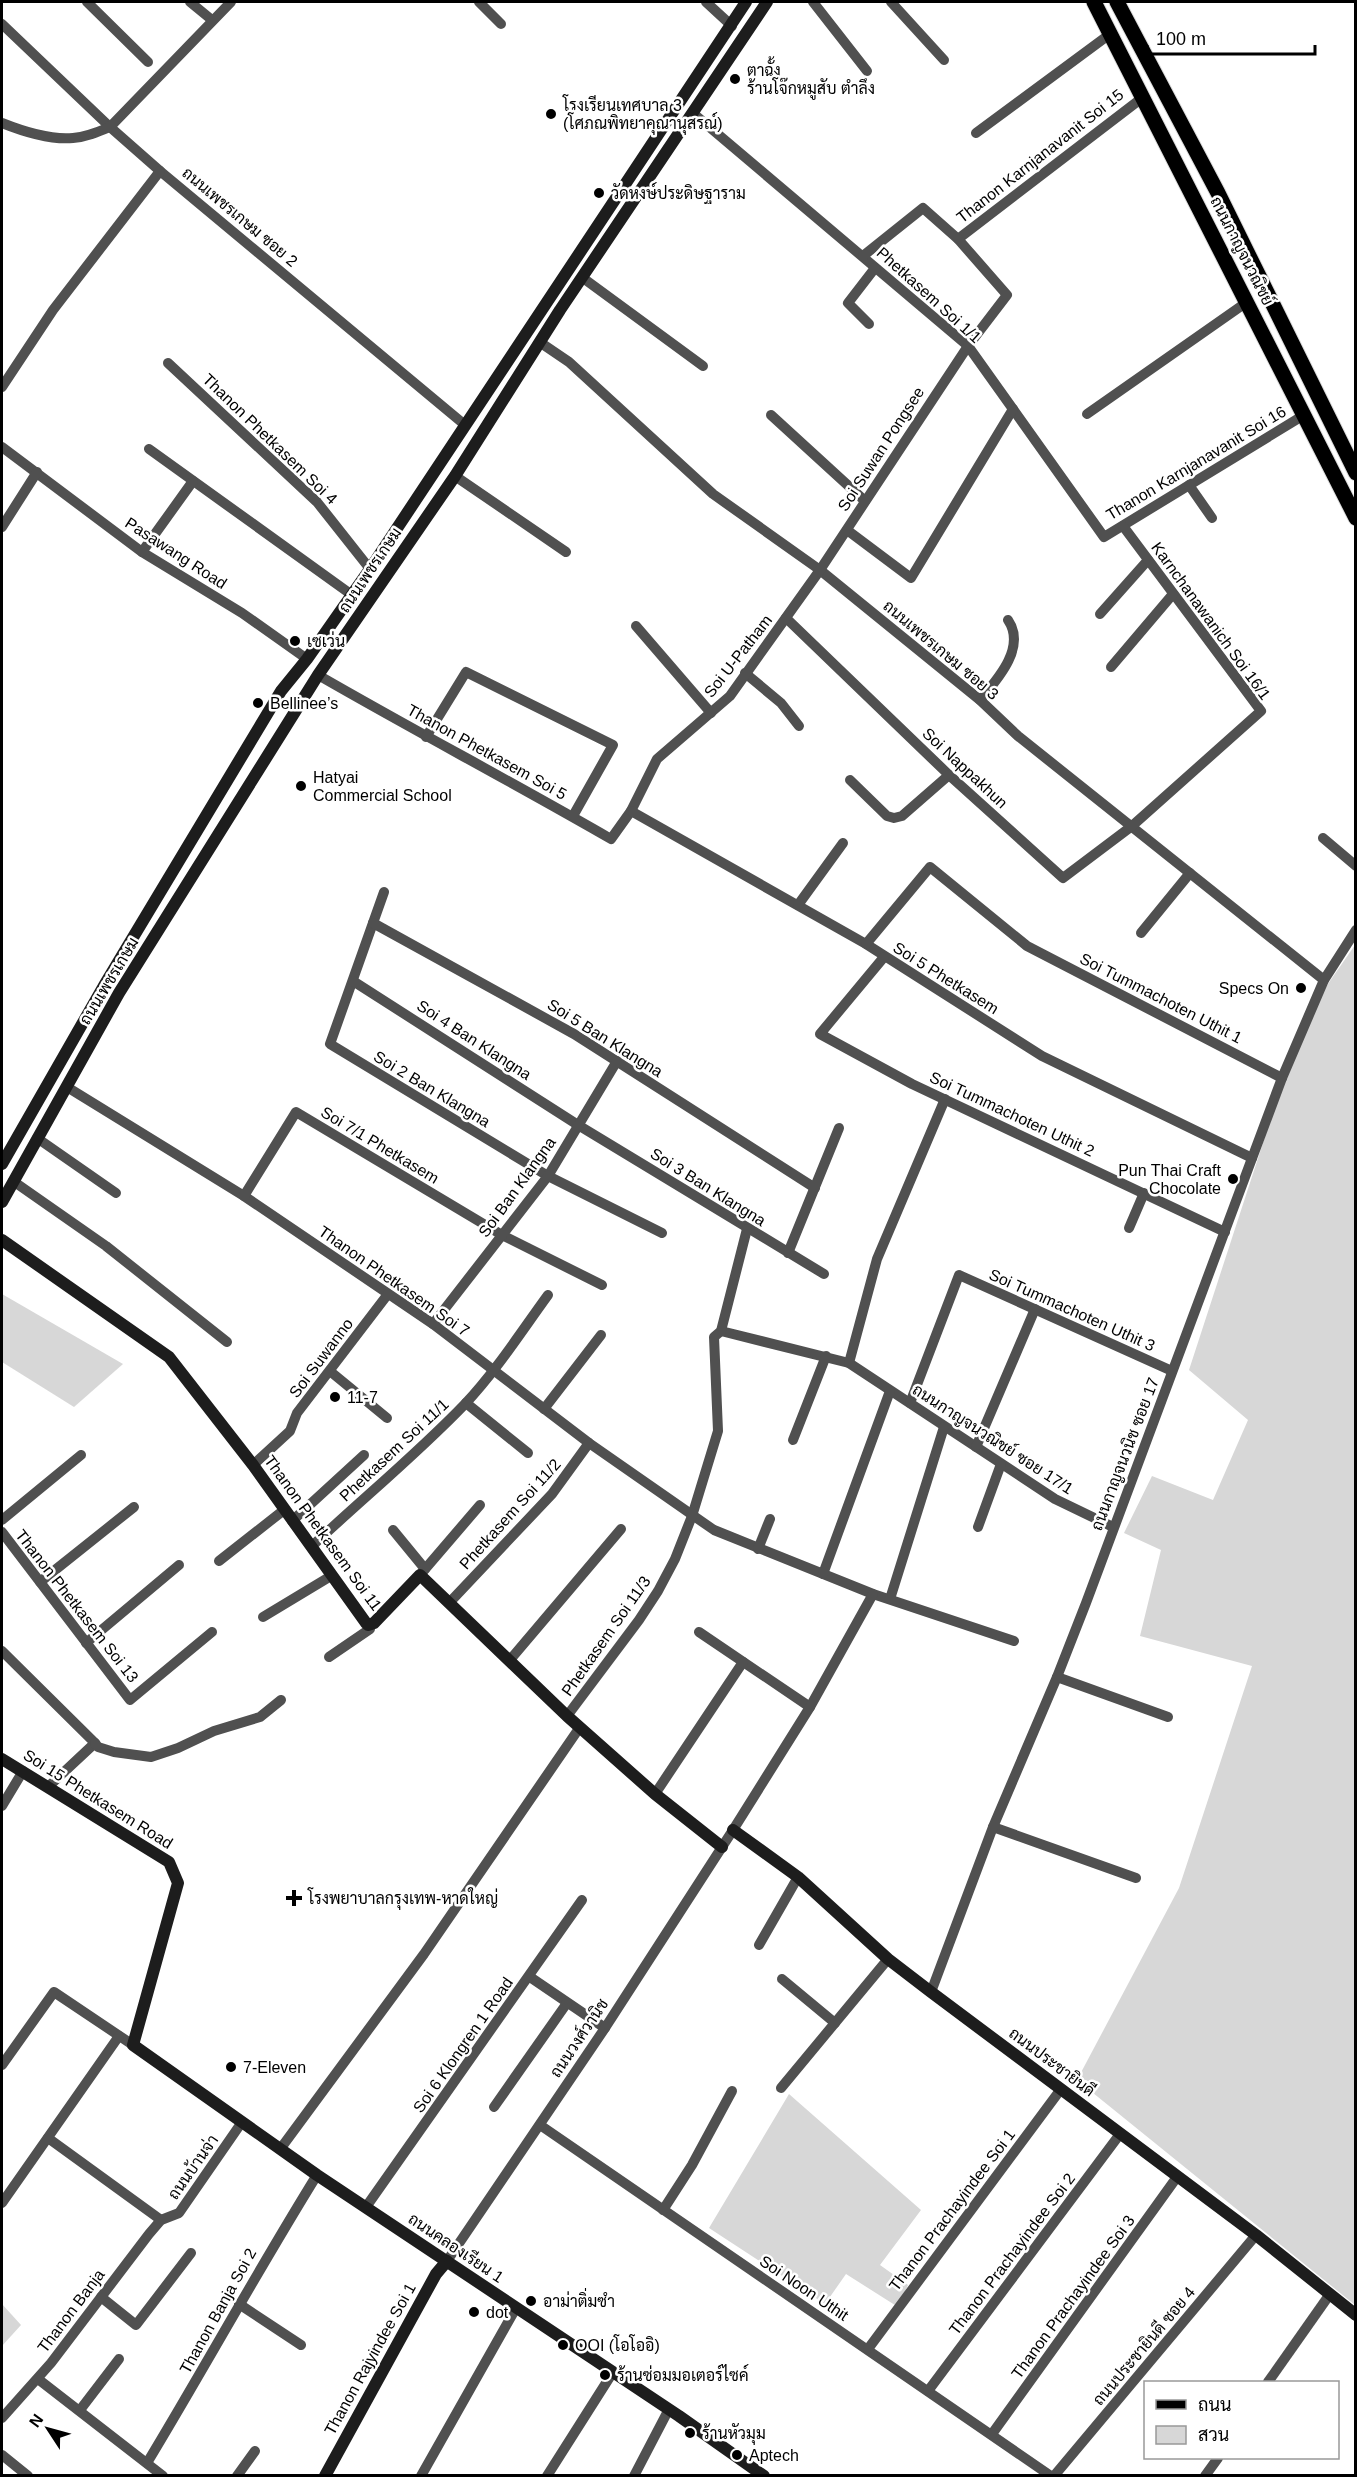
<svg xmlns="http://www.w3.org/2000/svg" width="1357" height="2477" font-family="Helvetica,Sarabun,sans-serif">
<rect width="100%" height="100%" fill="#fff"/>
<!-- green -->
<g fill="#d7d7d7">
<polygon points="1355,945 1355,2305 1077,2080 1179,1888 1252,1666 1140,1636 1161,1550 1124,1533 1152,1476 1213,1500 1248,1420 1189,1370 1274,1109 1323,991"/>
<polygon points="2,1294 123,1364 74,1407 2,1362"/>
<polygon points="789,2094 921,2210 880,2265 908,2285 898,2307 846,2274 825,2304 709,2228"/>
<polygon points="2,2304 21,2325 2,2346"/>
</g>
<g fill="none" stroke-linecap="round" stroke-linejoin="round">
<defs>
<g id="primary">
<polyline points="1094,2 1356,518"/>
<polyline points="1117,2 1218,193 1356,473"/>
</g>
</defs>
<!-- primary casing -->
<use href="#primary" stroke="#dbdbdb" stroke-width="17"/>
<!-- street -->
<g stroke="#505050" stroke-width="10">
<polyline points="87,2 148,62"/>
<polyline points="190,2 212,20"/>
<polyline points="479,2 501,24"/>
<polyline points="706,2 732,26"/>
<polyline points="813,2 867,71"/>
<polyline points="891,2 944,60"/>
<polyline points="2,24 110,127 160,171 465,425"/>
<polyline points="694,114 968,346 1104,537 1304,415"/>
<path d="M 2,123 C 22,131 51,140 73,138 C 86,137 98,132 110,127 L 231,2"/>
<polyline points="976,133 1110,34"/>
<polyline points="958,239 1142,98"/>
<polyline points="583,278 703,366"/>
<polyline points="869,324 848,303 875,268"/>
<polyline points="541,343 569,362 713,494 820,570 980,700 1018,736 1324,980"/>
<polyline points="168,363 317,502 370,569"/>
<polyline points="2,387 53,310 160,171"/>
<polyline points="1087,414 1247,302"/>
<polyline points="771,415 865,501"/>
<polyline points="2,447 142,552 242,613 307,659"/>
<polyline points="149,449 352,595"/>
<polyline points="455,476 566,552"/>
<polyline points="1189,485 1212,518"/>
<polyline points="2,527 37,472"/>
<polyline points="847,530 911,578 1013,409"/>
<polyline points="142,552 193,481"/>
<polyline points="1100,614 1148,560"/>
<polyline points="786,618 949,775 1063,878 1132,826 1261,711 1123,526"/>
<polyline points="636,626 711,713"/>
<polyline points="1111,667 1173,594"/>
<polyline points="745,673 781,703 799,726"/>
<path d="M 318,675 C 415,731 514,783 611,839 L 631,811 L 657,759 L 730,696 L 820,570 L 968,346 L 1007,295 L 958,239 L 923,208 L 863,256"/>
<path d="M 980,700 C 996,681 1027,648 1008,620"/>
<polyline points="426,737 466,672 613,745 573,816"/>
<polyline points="850,780 887,816 894,818 902,816 949,775"/>
<polyline points="631,811 866,944 1042,1056 1252,1158"/>
<polyline points="1323,838 1356,866"/>
<polyline points="384,892 330,1044 548,1176 662,1233"/>
<polyline points="798,905 843,843"/>
<polyline points="373,923 574,1034 815,1188"/>
<polyline points="1141,933 1190,873"/>
<polyline points="866,944 930,867 1027,946 1282,1078"/>
<polyline points="884,957 820,1034 912,1084 1225,1232"/>
<polyline points="353,981 578,1125 824,1274"/>
<polyline points="67,1087 244,1196 433,1324 589,1443 714,1530 873,1594 1014,1641"/>
<polyline points="37,1138 116,1193"/>
<polyline points="13,1181 106,1246 227,1342"/>
<polyline points="244,1196 296,1112 502,1235 602,1285"/>
<polyline points="1129,1228 1144,1193"/>
<polyline points="788,1253 839,1128"/>
<polyline points="433,1324 548,1176 617,1061"/>
<polyline points="721,1331 849,1363 1055,1499 1113,1527"/>
<polyline points="849,1363 877,1259 945,1099"/>
<polyline points="331,1372 387,1418"/>
<polyline points="466,1403 528,1453"/>
<polyline points="910,1403 959,1275 1172,1371"/>
<polyline points="544,1409 601,1335"/>
<polyline points="793,1440 826,1356"/>
<polyline points="976,1447 1035,1309"/>
<polyline points="253,1465 290,1431 297,1413 388,1294"/>
<polyline points="2,1520 81,1455"/>
<polyline points="292,1521 364,1455"/>
<polyline points="978,1527 1001,1464"/>
<polyline points="393,1530 425,1569"/>
<polyline points="2,1532 130,1700 212,1632"/>
<path d="M 311,1547 C 362,1499 416,1455 465,1404 C 496,1371 521,1332 548,1295"/>
<polyline points="758,1549 770,1519"/>
<polyline points="219,1561 284,1510"/>
<polyline points="823,1574 890,1391"/>
<polyline points="420,1575 480,1505"/>
<polyline points="40,1582 134,1507"/>
<polyline points="890,1599 944,1427"/>
<polyline points="450,1602 552,1494 589,1443"/>
<polyline points="263,1617 331,1576"/>
<polyline points="699,1632 810,1707"/>
<polyline points="86,1643 179,1565"/>
<polyline points="2,1651 95,1743 49,1786"/>
<polyline points="329,1657 370,1629"/>
<polyline points="509,1661 621,1529"/>
<polyline points="1057,1677 1168,1717"/>
<polyline points="567,1716 639,1620 658,1591 675,1559 692,1516 718,1431 714,1337 721,1331 747,1229"/>
<polyline points="95,1743 98,1747 114,1752 151,1757 178,1748 214,1731 260,1717 281,1700"/>
<polyline points="655,1794 743,1662"/>
<polyline points="2,1806 23,1771"/>
<polyline points="993,1827 1136,1878"/>
<polyline points="759,1945 798,1877"/>
<polyline points="530,1977 605,2028"/>
<polyline points="782,1979 835,2023"/>
<polyline points="931,1992 993,1827 1057,1677 1086,1603 1282,1078 1324,980 1356,930"/>
<polyline points="2,2065 54,1992 133,2045"/>
<polyline points="781,2088 888,1959"/>
<polyline points="494,2107 567,2003"/>
<polyline points="540,2125 1051,2476"/>
<polyline points="48,2138 161,2220"/>
<polyline points="281,2148 424,1954 580,1727"/>
<polyline points="2,2203 119,2036"/>
<polyline points="366,2207 582,1900"/>
<polyline points="663,2210 692,2165 732,2091"/>
<polyline points="447,2261 605,2028 733,1830 810,1707 873,1594"/>
<polyline points="101,2297 136,2325 191,2253"/>
<polyline points="239,2304 301,2345"/>
<polyline points="868,2349 1061,2089"/>
<polyline points="38,2379 163,2476"/>
<polyline points="1268,2382 1330,2294"/>
<polyline points="928,2391 1120,2134"/>
<polyline points="80,2410 119,2359"/>
<polyline points="2,2418 51,2363 149,2234 161,2220 179,2213 242,2122"/>
<polyline points="992,2434 1177,2177"/>
<polyline points="2,2455 28,2476"/>
<path d="M 147,2463 C 205,2367 258,2270 317,2175"/>
<polyline points="237,2476 255,2451"/>
<polyline points="421,2476 516,2308"/>
<polyline points="547,2476 613,2372"/>
<polyline points="634,2476 669,2409"/>
<polyline points="1054,2476 1256,2235"/>
<polyline points="1205,2476 1218,2458"/>
</g>
<!-- secondary -->
<g stroke="#1d1d1d" stroke-width="12">
<polyline points="2,1164 105,984 281,691 307,659 370,569 746,2"/>
<polyline points="2,1202 119,993 318,675 455,476 560,310 767,2"/>
<polyline points="2,1240 169,1357 253,1465 366,1623 368,1625 374,1623 420,1575 567,1716 655,1794 722,1847"/>
<polyline points="2,1759 169,1862 178,1883 133,2045 317,2175 679,2416 764,2476"/>
<polyline points="733,1830 798,1877 888,1959 931,1992 1256,2235 1356,2315"/>
<polyline points="325,2476 436,2274 447,2261"/>
</g>
<!-- primary -->
<use href="#primary" stroke="#000" stroke-width="15"/>
</g>
<!-- markers -->
<g fill="#000" stroke="#fff" stroke-width="2">
<circle cx="735" cy="79" r="6"/>
<circle cx="551" cy="114" r="6"/>
<circle cx="599" cy="193" r="6"/>
<circle cx="295" cy="641" r="6"/>
<circle cx="258" cy="703" r="6"/>
<circle cx="301" cy="786" r="6"/>
<circle cx="1301" cy="988" r="6"/>
<circle cx="1233" cy="1179" r="6"/>
<circle cx="335" cy="1397" r="6"/>
<path d="M291 1889h6v6h6v6h-6v6h-6v-6h-6v-6h6z"/>
<circle cx="231" cy="2067" r="6"/>
<circle cx="531" cy="2301" r="6"/>
<circle cx="474" cy="2312" r="6"/>
<circle cx="563" cy="2345" r="6"/>
<circle cx="605" cy="2375" r="6"/>
<circle cx="690" cy="2433" r="6"/>
<circle cx="737" cy="2455" r="6"/>
</g>
<g text-anchor="middle" dominant-baseline="central" stroke-width="5" stroke-linejoin="round" paint-order="stroke">
<!-- poi labels -->
<g font-size="16" fill="#000" stroke="#fff" text-anchor="start">
<text x="747" y="70">ตาฉั้ง<tspan x="747" dy="18">ร้านโจ๊กหมูสับ ตำลึง</tspan></text>
<text x="563" y="105">โรงเรียนเทศบาล 3<tspan x="563" dy="18">(โศภณพิทยาคุณานุสรณ์)</tspan></text>
<text x="611" y="193">วัดหงษ์ประดิษฐาราม</text>
<text x="307" y="641">เซเว่น</text>
<text x="270" y="703">Bellinee’s</text>
<text x="313" y="777">Hatyai<tspan x="313" dy="18">Commercial School</tspan></text>
<text x="1289" y="988" text-anchor="end">Specs On</text>
<text x="1221" y="1170" text-anchor="end">Pun Thai Craft<tspan x="1221" dy="18">Chocolate</tspan></text>
<text x="347" y="1397">11-7</text>
<text x="308" y="1898">โรงพยาบาลกรุงเทพ-หาดใหญ่</text>
<text x="243" y="2067">7-Eleven</text>
<text x="543" y="2301">อาม่าติ่มซำ</text>
<text x="486" y="2312">dot</text>
<text x="575" y="2345">OOI (โอโออิ)</text>
<text x="617" y="2375">ร้านซ่อมมอเตอร์ไซค์</text>
<text x="702" y="2433">ร้านหัวมุม</text>
<text x="749" y="2455">Aptech</text>
</g>
<!-- street labels -->
<g font-size="16" fill="#000" stroke="#fff">
<text transform="translate(1040 156) rotate(-38)">Thanon Karnjanavanit Soi 15</text>
<text transform="translate(240 217) rotate(40)">ถนนเพชรเกษม ซอย 2</text>
<text transform="translate(1242 251) rotate(63)">ถนนกาญจนวณิชย์</text>
<text transform="translate(929 295) rotate(42)">Phetkasem Soi 1/1</text>
<text transform="translate(270 439) rotate(44)">Thanon Phetkasem Soi 4</text>
<text transform="translate(881 449) rotate(-57)">Soi Suwan Pongsee</text>
<text transform="translate(1196 463) rotate(-31)">Thanon Karnjanavanit Soi 16</text>
<text transform="translate(176 553) rotate(33)">Pasawang Road</text>
<text transform="translate(370 570) rotate(-56)">ถนนเพชรเกษม</text>
<text transform="translate(1211 621) rotate(54)">Karnchanawanich Soi 16/1</text>
<text transform="translate(941 650) rotate(40)">ถนนเพชรเกษม ซอย 3</text>
<text transform="translate(738 656) rotate(-52)">Soi U-Patham</text>
<text transform="translate(487 752) rotate(29)">Thanon Phetkasem Soi 5</text>
<text transform="translate(965 768) rotate(43)">Soi Nappakhun</text>
<text transform="translate(946 978) rotate(32)">Soi 5 Phetkasem</text>
<text transform="translate(109 981) rotate(-59)">ถนนเพชรเกษม</text>
<text transform="translate(1161 998) rotate(27)">Soi Tummachoten Uthit 1</text>
<text transform="translate(605 1038) rotate(32)">Soi 5 Ban Klangna</text>
<text transform="translate(474 1040) rotate(33)">Soi 4 Ban Klangna</text>
<text transform="translate(432 1089) rotate(31)">Soi 2 Ban Klangna</text>
<text transform="translate(1012 1114) rotate(25)">Soi Tummachoten Uthit 2</text>
<text transform="translate(380 1145) rotate(31)">Soi 7/1 Phetkasem</text>
<text transform="translate(517 1187) rotate(-54)">Soi Ban Klangna</text>
<text transform="translate(708 1187) rotate(32)">Soi 3 Ban Klangna</text>
<text transform="translate(394 1281) rotate(35)">Thanon Phetkasem Soi 7</text>
<text transform="translate(1072 1310) rotate(24)">Soi Tummachoten Uthit 3</text>
<text transform="translate(321 1358) rotate(-53)">Soi Suwanno</text>
<text transform="translate(993 1439) rotate(33)">ถนนกาญจนวณิชย์ ซอย 17/1</text>
<text transform="translate(394 1450) rotate(-43)">Phetkasem Soi 11/1</text>
<text transform="translate(1125 1454) rotate(-69)">ถนนกาญจนวนิช ซอย 17</text>
<text transform="translate(510 1514) rotate(-48)">Phetkasem Soi 11/2</text>
<text transform="translate(323 1533) rotate(54)">Thanon Phetkasem Soi 11</text>
<text transform="translate(77 1606) rotate(52)">Thanon Phetkasem Soi 13</text>
<text transform="translate(606 1636) rotate(-55)">Phetkasem Soi 11/3</text>
<text transform="translate(98 1799) rotate(32)">Soi 15 Phetkasem Road</text>
<text transform="translate(579 2038) rotate(-56)">ถนนวงศ์วานิช</text>
<text transform="translate(463 2045) rotate(-55)">Soi 6 Klongren 1 Road</text>
<text transform="translate(1052 2062) rotate(37)">ถนนประชายินดี</text>
<text transform="translate(193 2167) rotate(-55)">ถนนบ้านจ่า</text>
<text transform="translate(952 2210) rotate(-53)">Thanon Prachayindee Soi 1</text>
<text transform="translate(456 2248) rotate(34)">ถนนคลองเรียน 1</text>
<text transform="translate(1012 2254) rotate(-53)">Thanon Prachayindee Soi 2</text>
<text transform="translate(804 2288) rotate(34)">Soi Noon Uthit</text>
<text transform="translate(1073 2297) rotate(-54)">Thanon Prachayindee Soi 3</text>
<text transform="translate(71 2311) rotate(-53)">Thanon Banja</text>
<text transform="translate(218 2311) rotate(-61)">Thanon Banja Soi 2</text>
<text transform="translate(1144 2346) rotate(-50)">ถนนประชายินดี ซอย 4</text>
<text transform="translate(370 2359) rotate(-61)">Thanon Rajyindee Soi 1</text>
</g>
</g>
<!-- border -->
<rect width="1357" height="2477" fill="none" stroke="#000000" stroke-width="6"/>
<!-- legend -->
<rect x="1144" y="2381" width="195" height="78" fill="#ffffff" stroke="#999999" stroke-width="1.5"/>
<rect x="1156" y="2400" width="30" height="9" fill="#000000" stroke="#999999" stroke-width="1.5"/>
<text x="1198" y="2411" font-size="18" fill="#000000">ถนน</text>
<rect x="1156" y="2426" width="30" height="18" fill="#d7d7d7" stroke="#999999" stroke-width="1.5"/>
<text x="1198" y="2441" font-size="18" fill="#000000">สวน</text>
<!-- north arrow -->
<g transform="translate(48 2429) rotate(306)" stroke="#ffffff" stroke-width="4.5" paint-order="stroke">
<path d="M0-4.5L10 22L0 15L-10 22Z" fill="#000000"/>
<text y="-9" font-size="16" font-weight="bold" text-anchor="middle" fill="#000000">N</text>
</g>
<!-- scale -->
<path d="M1147 45v9h168v-9" fill="none" stroke="#000000" stroke-width="3"/>
<text x="1156" y="45" font-size="18" fill="#000000" stroke="#ffffff" stroke-width="4.5" paint-order="stroke">100 m</text>
</svg>
